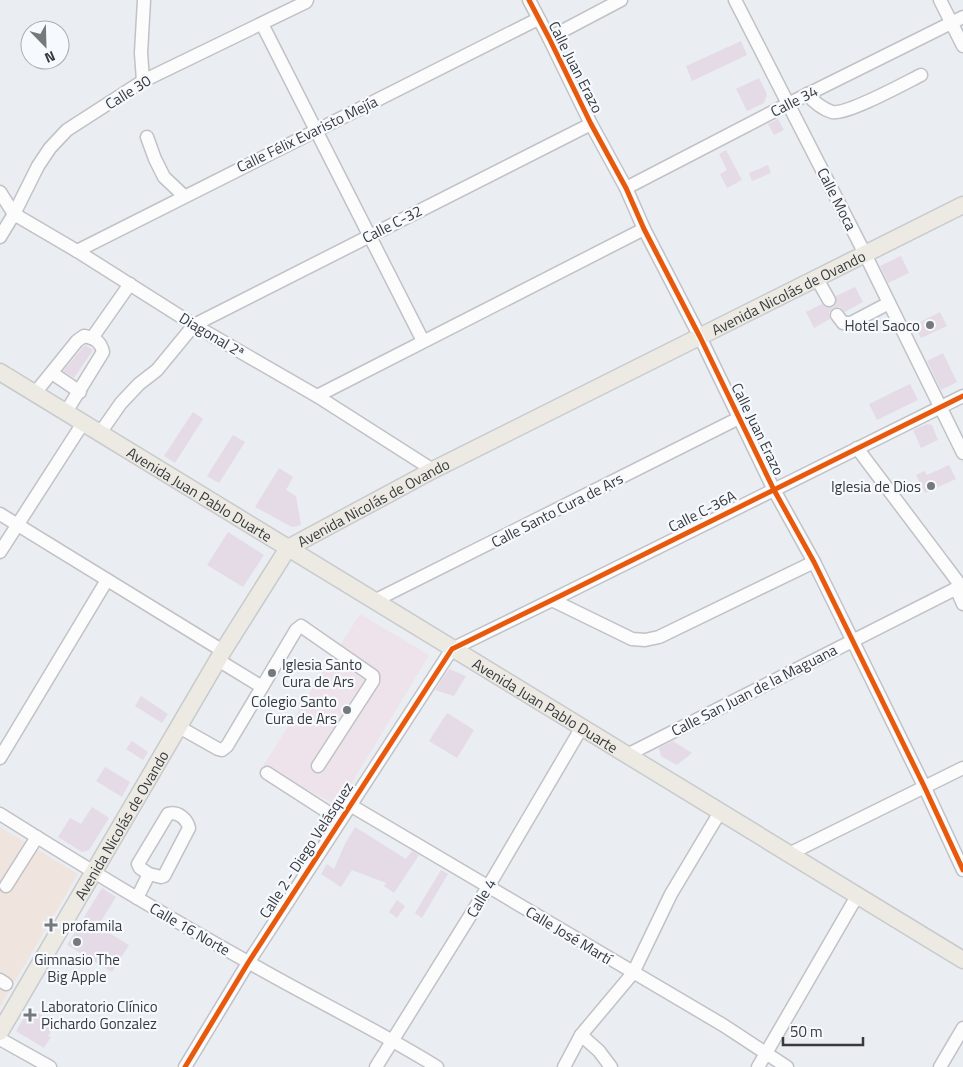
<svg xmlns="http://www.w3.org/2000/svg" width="963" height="1067" font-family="'Titillium Web',sans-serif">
<rect width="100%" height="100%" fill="#eaedf1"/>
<!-- education -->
<polygon fill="#eee3eb" points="360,614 429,655 338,806 263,766"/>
<!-- medical -->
<polygon fill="#f0e4df" points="0,827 78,874 0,1007"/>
<!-- building -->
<g fill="#e5dbe7">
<polygon points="741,41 747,55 692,81 686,66"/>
<polygon points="759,78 767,94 764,103 747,111 736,89"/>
<polygon points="778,119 784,130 774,135 768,124"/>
<polygon points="726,150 742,180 727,188 720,174 727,170 719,154"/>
<polygon points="768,165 771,173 752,181 749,173"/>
<polygon points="901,256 909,273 888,283 880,266"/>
<polygon points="855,287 863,302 845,312 840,307 833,308 829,312 830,319 814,328 806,312 822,304 825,307 833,307 836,304 836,296"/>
<polygon points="940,312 947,326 921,338 914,325"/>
<polygon points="85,345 93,350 74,378 63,371"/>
<polygon points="943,353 957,382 941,390 927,361"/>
<polygon points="910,384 918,400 877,420 869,404"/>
<polygon points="193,412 203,419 175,463 164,456"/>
<polygon points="927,424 932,425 938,440 921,448 913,430"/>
<polygon points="233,435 245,442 219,483 207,476"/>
<polygon points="949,465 956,479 925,493 916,475 925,471 927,475"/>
<polygon points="279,468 293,477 286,490 296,496 301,525 292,527 255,507"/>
<polygon points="228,532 264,555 243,587 207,565"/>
<polygon points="449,669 466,676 454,696 435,690"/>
<polygon points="141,696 168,714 162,723 135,706"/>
<polygon points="447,713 474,730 457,758 429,741"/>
<polygon points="132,741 148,752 143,760 126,749"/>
<polygon points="673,741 692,753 677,765 661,756 659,748"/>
<polygon points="105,767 130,782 122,797 96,781"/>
<polygon points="92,807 109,818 89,850 82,852 58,837 70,818 81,824"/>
<polygon points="355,827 406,859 412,851 419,855 394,893 384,886 386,883 352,870 341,887 321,874 327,864 334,869 345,844"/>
<polygon points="441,870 448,874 422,918 415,913"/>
<polygon points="102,888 116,897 98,926 129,945 112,972 67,945"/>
<polygon points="397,900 405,906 397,918 389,912"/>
<polygon points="30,1008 56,1024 48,1036 51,1037 44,1048 16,1031"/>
</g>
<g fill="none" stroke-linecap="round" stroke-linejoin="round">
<defs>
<g id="minor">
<polyline points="529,0 549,38 591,124 626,188 644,229 700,337 774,490 814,562 924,786 963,870"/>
<polyline points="735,0 865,254 963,453"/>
<polyline points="940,0 963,46"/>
<polyline points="262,24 423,341"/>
<polyline points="549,38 621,0"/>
<polyline points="143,81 141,53 144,0"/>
<path d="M 807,94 C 813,101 823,109 832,112 C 847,115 905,83 921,75"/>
<polyline points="147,137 155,159 164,177 184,196"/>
<polyline points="626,188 788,104 963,17"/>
<polyline points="0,192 14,214 77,251 194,325 317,396 433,470"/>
<polyline points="0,237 14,214 38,166 50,148 67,130 143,81 306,2 307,0"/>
<polyline points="77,251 538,19"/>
<polyline points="817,279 829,300"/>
<polyline points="837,315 843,323 851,323 889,303"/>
<polyline points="92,338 130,284"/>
<polyline points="52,373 80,392"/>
<path d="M 35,393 L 77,341 L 84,336 C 95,338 101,342 103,352 L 66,412"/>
<polyline points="317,396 644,229"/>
<polyline points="100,433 121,403 139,384 157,370 194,325 591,124"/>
<polyline points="857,448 961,586"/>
<polyline points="0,514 223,651"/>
<polyline points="0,552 83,423"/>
<polyline points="956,588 963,604"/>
<polyline points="552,600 632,639 645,640 659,637 814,562"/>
<polyline points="374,601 739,418"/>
<polyline points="218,660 262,687"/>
<polyline points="179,727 218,749 222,750 227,746 296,630 301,626 373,676 373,681 318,766"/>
<polyline points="627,755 963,585"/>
<polyline points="0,758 107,580"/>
<polyline points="267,773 340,820"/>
<polyline points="350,805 723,1025 787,1067"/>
<path d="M 0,814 C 81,865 164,915 248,962 C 310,998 376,1029 437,1067"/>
<polyline points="789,854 963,768"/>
<polyline points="6,886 37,837"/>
<path d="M 137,898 L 149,874 L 161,877 L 164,876 L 189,828 C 187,819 178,811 168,814 L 138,864 L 140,868 L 149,874"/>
<polyline points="0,980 6,984"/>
<polyline points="581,1035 599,1051 611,1067"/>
<polyline points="0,1039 50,1067"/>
<polyline points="185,1067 248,963 452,649 552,600 963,396"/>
<polyline points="376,1067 488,887 582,727"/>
<polyline points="564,1067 581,1035 633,973 671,894 720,812"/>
<polyline points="758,1067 857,896"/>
<polyline points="940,1067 963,1028"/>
</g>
<g id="major">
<path id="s1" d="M 0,372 L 963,960"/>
<path id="s2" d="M 0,1032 L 223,651 L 288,548 L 433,470 L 963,205"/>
</g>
</defs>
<!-- minor casing -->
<use href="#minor" stroke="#c0c2c6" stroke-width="15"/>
<!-- major casing -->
<use href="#major" stroke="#c8cacc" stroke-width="19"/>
<!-- minor -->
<use href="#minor" stroke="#fcfcfd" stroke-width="12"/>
<!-- major -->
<use href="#major" stroke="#eceae3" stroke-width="16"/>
<defs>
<g id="cycleway">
<polyline points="529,0 549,38 591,124 626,188 644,229 700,337 774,490 814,562 924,786 963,870"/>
<polyline points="185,1067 248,963 452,649 552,600 963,396"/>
</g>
</defs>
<!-- cycleway casing -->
<use href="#cycleway" stroke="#f6fafe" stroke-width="8"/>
<!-- cycleway -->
<use href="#cycleway" stroke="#e8590c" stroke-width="5"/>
</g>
<!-- markers -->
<g fill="#76797c" stroke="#f6fafe" stroke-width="2">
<circle cx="930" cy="325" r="5"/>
<circle cx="931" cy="486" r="5"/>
<circle cx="272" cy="673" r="5"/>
<circle cx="347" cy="710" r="5"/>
<path d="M48.5 917.5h5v5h5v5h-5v5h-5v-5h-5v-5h5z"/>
<circle cx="77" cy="942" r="5"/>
<path d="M27.5 1007.5h5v5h5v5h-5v5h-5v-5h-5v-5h5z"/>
</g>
<g text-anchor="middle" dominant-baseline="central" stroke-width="4.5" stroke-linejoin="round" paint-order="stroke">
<!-- street labels -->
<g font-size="15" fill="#383a3d" stroke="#f6fafe">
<text transform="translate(576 67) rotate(63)">Calle Juan Erazo</text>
<text transform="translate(128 92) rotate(-32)">Calle 30</text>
<text transform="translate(794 101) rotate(-27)">Calle 34</text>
<text transform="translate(307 134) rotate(-26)">Calle Félix Evaristo Mejía</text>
<text transform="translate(837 199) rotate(63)">Calle Moca</text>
<text transform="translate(392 224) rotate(-27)">Calle C-32</text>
<text stroke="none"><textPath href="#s2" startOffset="1125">Avenida Nicolás de Ovando</textPath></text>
<text transform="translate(212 335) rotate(31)">Diagonal 2ª</text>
<text transform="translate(758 429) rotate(64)">Calle Juan Erazo</text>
<text stroke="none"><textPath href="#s1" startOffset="234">Avenida Juan Pablo Duarte</textPath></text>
<text stroke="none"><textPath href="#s2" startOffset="660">Avenida Nicolás de Ovando</textPath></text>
<text transform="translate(557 510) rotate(-27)">Calle Santo Cura de Ars</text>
<text transform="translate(702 511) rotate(-27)">Calle C-36A</text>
<text transform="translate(754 690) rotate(-27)">Calle San Juan de la Maguana</text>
<text stroke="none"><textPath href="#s1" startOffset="639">Avenida Juan Pablo Duarte</textPath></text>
<text stroke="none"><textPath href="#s2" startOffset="240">Avenida Nicolás de Ovando</textPath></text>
<text transform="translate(306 850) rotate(-57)">Calle 2 - Diego Velásquez</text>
<text transform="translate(481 898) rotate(-59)">Calle 4</text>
<text transform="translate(190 929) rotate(30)">Calle 16 Norte</text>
<text transform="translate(569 935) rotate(31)">Calle José Martí</text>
</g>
<!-- poi labels -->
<g font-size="15" fill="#383a3d" stroke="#f6fafe" text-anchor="end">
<text x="920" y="325">Hotel Saoco</text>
<text x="921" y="486">Iglesia de Dios</text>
<text x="282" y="664" text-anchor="start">Iglesia Santo<tspan x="282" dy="17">Cura de Ars</tspan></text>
<text x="337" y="701">Colegio Santo<tspan x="337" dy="17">Cura de Ars</tspan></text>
<text x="62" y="925" text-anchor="start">profamila</text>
<text x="77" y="959" text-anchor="middle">Gimnasio The<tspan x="77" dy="17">Big Apple</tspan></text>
<text x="41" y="1006" text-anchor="start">Laboratorio Clínico<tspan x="41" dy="17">Pichardo Gonzalez</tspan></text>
</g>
</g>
<!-- north arrow -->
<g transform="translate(45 45) rotate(157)"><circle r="24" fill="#f6fafe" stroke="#aaadb1"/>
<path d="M0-4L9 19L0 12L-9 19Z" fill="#76797c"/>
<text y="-8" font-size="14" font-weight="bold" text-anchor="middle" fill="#383a3d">N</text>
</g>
<!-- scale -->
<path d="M783 1037v8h80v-8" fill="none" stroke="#383a3d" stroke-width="2.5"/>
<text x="790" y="1037" font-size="15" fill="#383a3d" stroke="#f6fafe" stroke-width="4" paint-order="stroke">50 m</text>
</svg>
